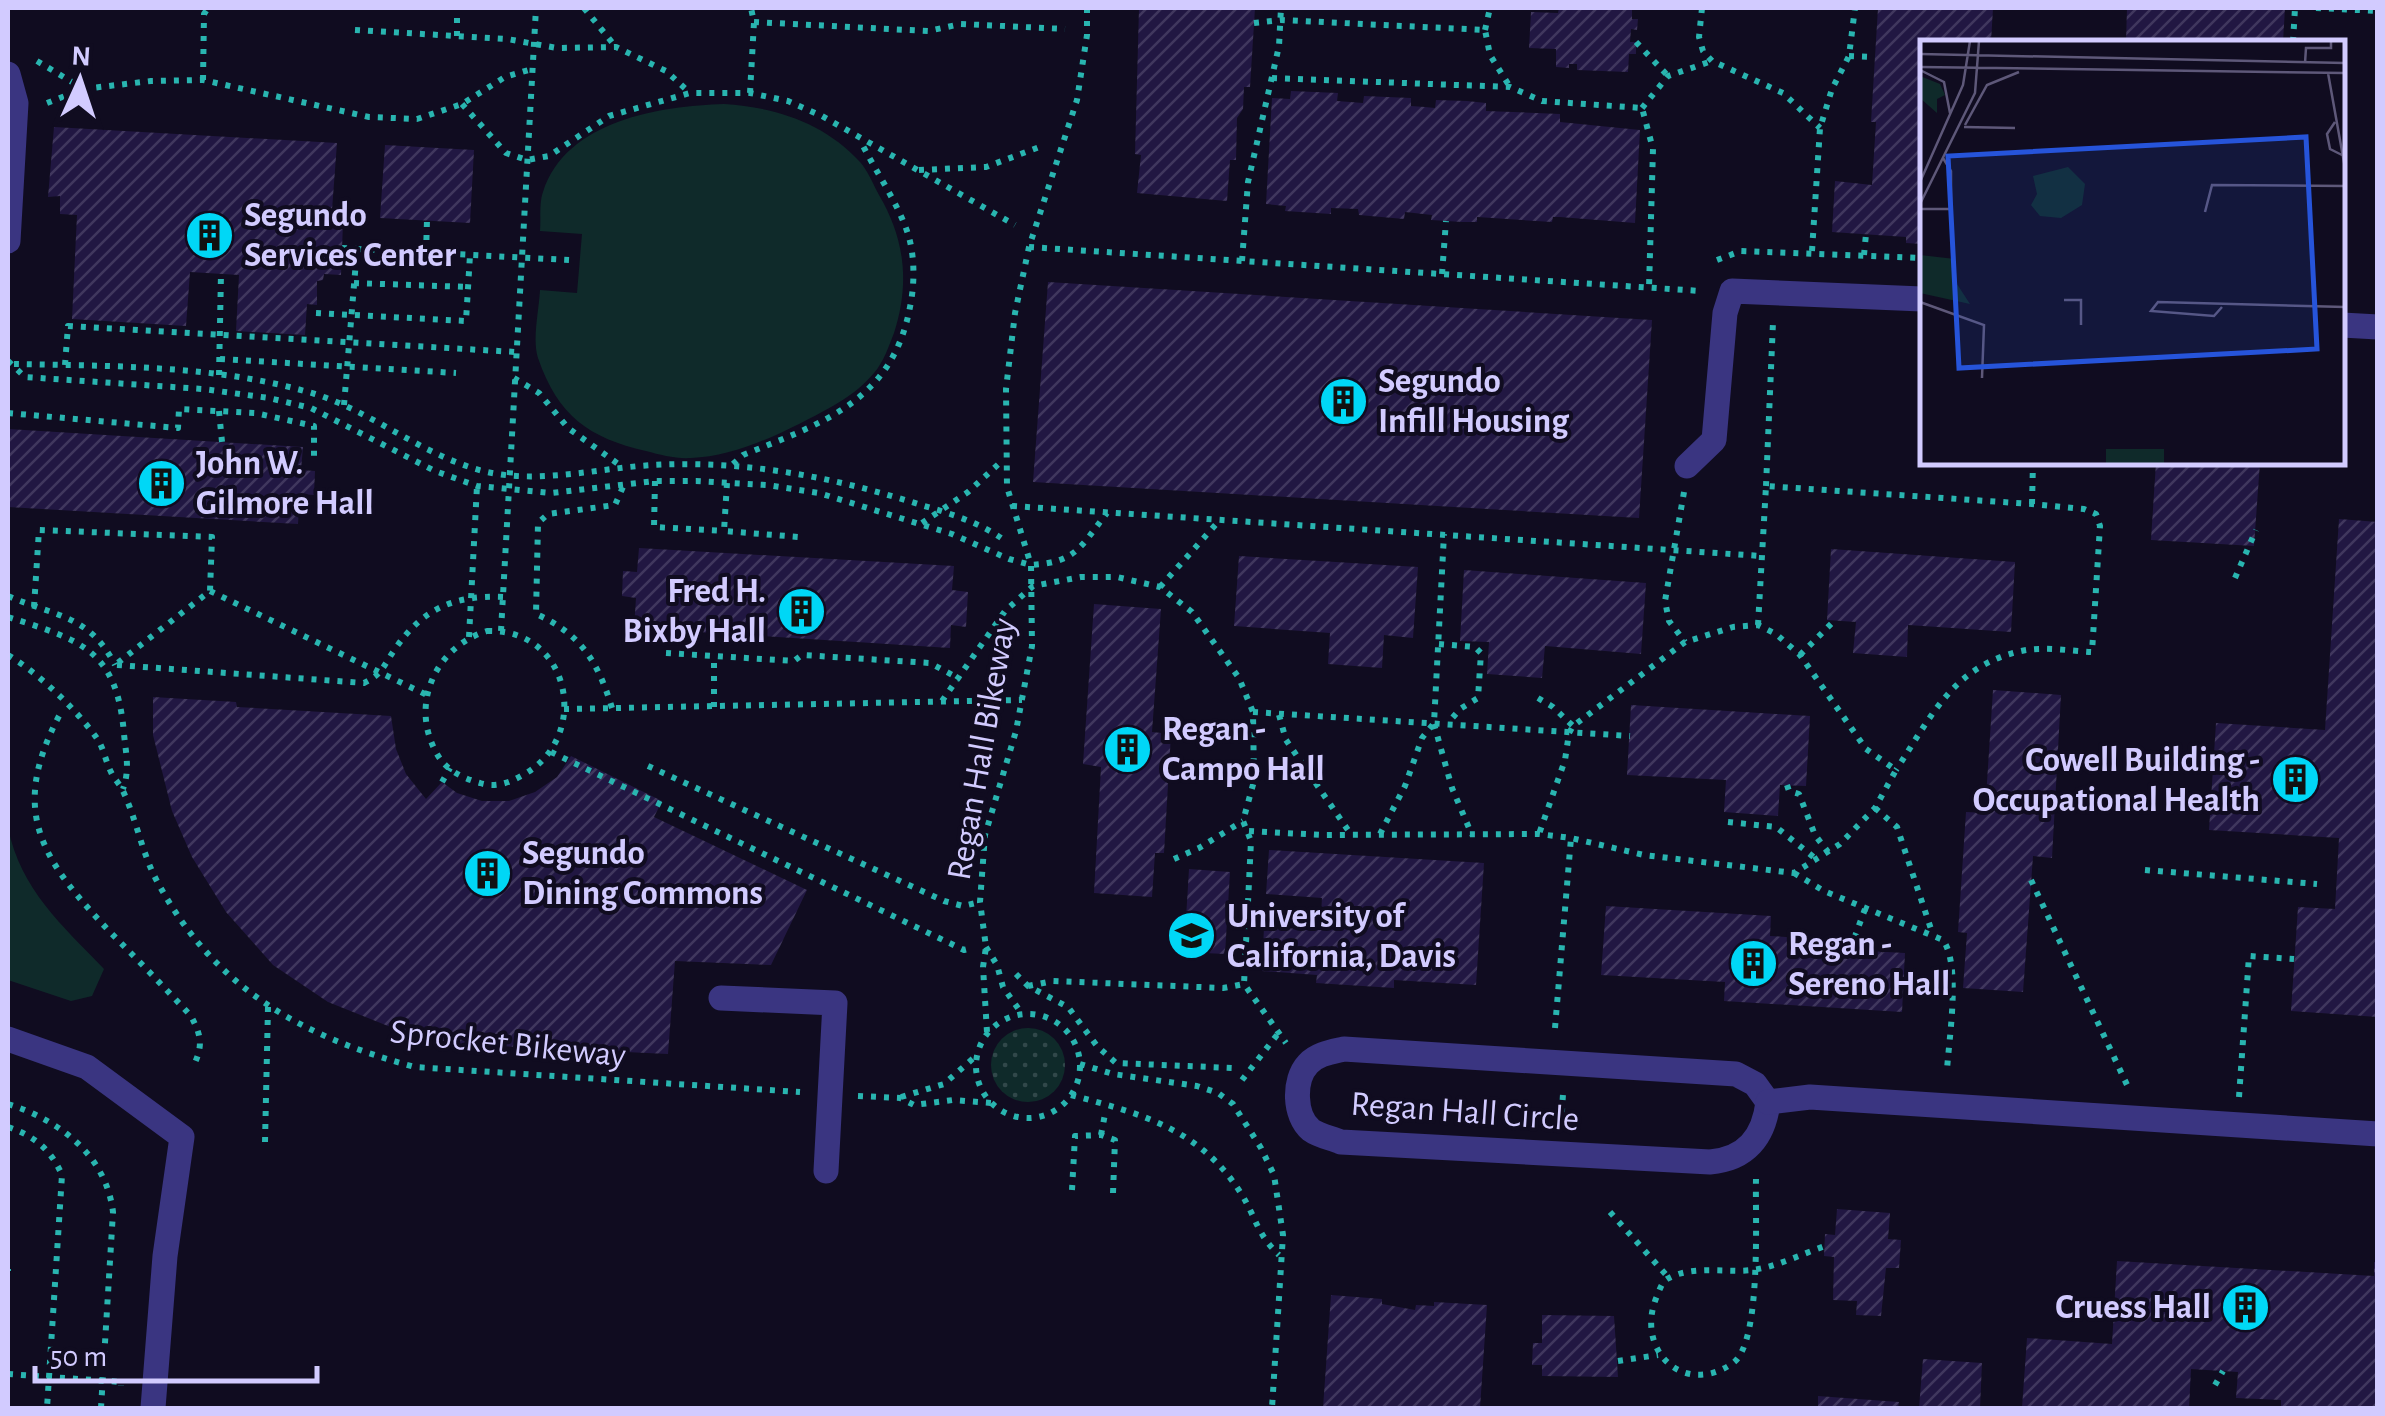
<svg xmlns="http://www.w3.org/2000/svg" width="2385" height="1416" font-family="'Alegreya Sans',sans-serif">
<defs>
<pattern id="garden-dots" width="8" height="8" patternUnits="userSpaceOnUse" patternTransform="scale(2.5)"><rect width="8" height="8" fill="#0f2a2a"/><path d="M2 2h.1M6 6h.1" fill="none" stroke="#31484a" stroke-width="1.8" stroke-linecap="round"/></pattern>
<pattern id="building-hatch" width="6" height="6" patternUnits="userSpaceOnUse" patternTransform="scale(2.5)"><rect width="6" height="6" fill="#211742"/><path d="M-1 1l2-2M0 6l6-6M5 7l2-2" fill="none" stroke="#40375e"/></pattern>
</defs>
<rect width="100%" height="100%" fill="#100c20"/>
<!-- grass -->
<g fill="#0f2a2a">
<path d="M 724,104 C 775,107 825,123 860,162 C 868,171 873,184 879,195 C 905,239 910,284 894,333 C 889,346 883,363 874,373 C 854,397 826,410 799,424 C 767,440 728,457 691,458 C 676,459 661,455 646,451 C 589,438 558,416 538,358 C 532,340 539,310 540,290 L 577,293 L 582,234 L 540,231 C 541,219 539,203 543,192 C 566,120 661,106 724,104 Z"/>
<path d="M 8,828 C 21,890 62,925 104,969 L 92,996 L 71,1001 L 8,980 Z"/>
</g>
<!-- garden -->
<circle fill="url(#garden-dots)" cx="1028" cy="1065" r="37"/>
<!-- building -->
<g fill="url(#building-hatch)">
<polygon points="1139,8 1255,8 1250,87 1244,87 1243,109 1237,118 1236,160 1230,160 1227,201 1137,193 1141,155 1135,154"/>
<polygon points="1559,8 1632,8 1632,19 1638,19 1637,30 1631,29 1630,42 1636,42 1636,54 1629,54 1628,72 1577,70 1577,64 1569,64 1569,68 1556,67 1556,49 1529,48 1531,12 1558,13"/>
<polygon points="1878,8 1993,8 1991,42 1922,42 1922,244 1906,243 1906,237 1832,232 1835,181 1872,185 1876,122 1871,122"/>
<polygon points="2127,8 2285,8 2283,42 2126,42"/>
<polygon points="1291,91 1338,93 1337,101 1363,103 1364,96 1411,98 1411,106 1425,107 1435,108 1436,100 1467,101 1486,103 1486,111 1560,114 1560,122 1640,130 1635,223 1560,217 1553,217 1552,222 1477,217 1477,222 1462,222 1431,220 1432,215 1405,212 1404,219 1359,215 1358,209 1331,208 1331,214 1285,211 1286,206 1266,204 1272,98 1290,99"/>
<polygon points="54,127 337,143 332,210 329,210 328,221 343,223 341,275 324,274 323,280 317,281 317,305 307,304 305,335 236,331 239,275 190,272 186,326 72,319 77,215 60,214 60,196 48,197"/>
<polygon points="385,145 474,150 470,223 380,218"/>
<polygon points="1048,282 1652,320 1639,518 1033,482"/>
<polygon points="8,429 303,447 301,470 315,471 314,495 300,494 298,524 8,507"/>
<polygon points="2156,462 2260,462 2254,546 2151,540"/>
<polygon points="2339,519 2378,522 2378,1017 2291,1011 2298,907 2335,909 2339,838 2209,830 2216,723 2325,730"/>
<polygon points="639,548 954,566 952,590 968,592 966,627 951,625 950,648 634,628 636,598 622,596 623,571 637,572"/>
<polygon points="1831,549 2015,562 2011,632 1908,625 1907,657 1853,653 1856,622 1827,620"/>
<polygon points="1239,556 1418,567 1413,638 1384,635 1382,668 1328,664 1330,633 1234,626"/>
<polygon points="1464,570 1646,583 1641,654 1545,646 1542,678 1487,674 1489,642 1460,641"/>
<polygon points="1094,604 1161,609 1152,732 1171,734 1164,853 1155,853 1152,897 1094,893 1101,767 1083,764"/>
<polygon points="1993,690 2061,695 2052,858 2033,856 2023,992 1963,988 1967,933 1958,932 1966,812 1985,813"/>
<polygon points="153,697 236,702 237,707 391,716 396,749 406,774 426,799 442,782 457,793 482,801 509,801 535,792 557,777 571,756 662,801 654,817 807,890 771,965 675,961 668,1054 455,1044 393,1028 328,1002 273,965 226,912 192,857 172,811 153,735"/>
<polygon points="1631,705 1810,716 1806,786 1780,785 1778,816 1724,812 1726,780 1627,775"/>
<polygon points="1269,850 1484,863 1476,985 1394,980 1394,988 1316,983 1317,975 1262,971 1264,927 1320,930 1322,898 1266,894"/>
<polygon points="1189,869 1230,872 1225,954 1184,952"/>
<polygon points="1606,906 1771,916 1770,936 1851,941 1850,950 1905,953 1902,1012 1724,1001 1725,982 1601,975"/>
<polygon points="1837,1209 1890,1213 1888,1239 1901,1240 1899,1268 1886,1268 1881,1316 1856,1315 1857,1301 1833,1300 1834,1257 1824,1256 1825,1234 1835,1235"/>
<polygon points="2117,1261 2374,1276 2374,1262 2378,1263 2378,1408 2281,1408 2281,1400 2236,1398 2238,1372 2191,1369 2189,1408 2022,1408 2027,1338 2112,1344"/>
<polygon points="1331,1295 1382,1299 1382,1304 1415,1310 1416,1305 1434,1306 1434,1302 1487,1305 1480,1408 1323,1408"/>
<polygon points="1542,1315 1614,1316 1618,1377 1542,1376 1542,1365 1532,1365 1533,1343 1542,1343"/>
<polygon points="1923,1359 1982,1363 1980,1408 1919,1408"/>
<polygon points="1818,1396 1899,1402 1898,1408 1818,1408"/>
</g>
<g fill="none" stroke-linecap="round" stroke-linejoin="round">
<!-- path -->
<g stroke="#29b5b0" stroke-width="6" stroke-dasharray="5 8" stroke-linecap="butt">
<polyline points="584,8 615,46"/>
<polyline points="1702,8 1699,37 1703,51 1712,61 1783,93 1820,128"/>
<polyline points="2316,8 2378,11"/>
<polyline points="754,22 928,31 961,24 1065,29"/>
<polyline points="1254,23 1281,20 1485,30 1490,55 1510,87"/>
<polyline points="355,30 507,39 557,48 616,47 666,71 689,92"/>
<polyline points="1485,30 1490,8"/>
<polyline points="457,36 457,8"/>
<polyline points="1636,42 1668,76"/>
<polyline points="2293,42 2295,8"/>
<polyline points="1849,56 1875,57"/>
<polyline points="37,61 82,88"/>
<polyline points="1272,78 1510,87 1542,101 1642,108 1653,149 1649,288"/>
<polyline points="203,80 204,14 208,8"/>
<polyline points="750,93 754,22 751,8"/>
<polyline points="47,103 83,89 151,81 203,80 369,117 417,119 462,104 505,77 532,69"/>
<polyline points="462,104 506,153 527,160 549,156 609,116 690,93 750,93 788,101 822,116 1015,225"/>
<polyline points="1642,108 1668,76 1712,61"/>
<polyline points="919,170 986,167 1042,146"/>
<polyline points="1029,247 1701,291"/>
<polyline points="342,248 357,249"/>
<polyline points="1812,251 1820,128 1832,89 1849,56 1855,8"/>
<polyline points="426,253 427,220"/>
<polyline points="1864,255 1866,234"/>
<polyline points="1717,260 1741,251 1922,258"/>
<polyline points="1242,261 1248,182 1279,46 1281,8"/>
<polyline points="1442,274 1446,221"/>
<polyline points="354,283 469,287"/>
<polyline points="316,313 466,321 470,255"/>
<polyline points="220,359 456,373"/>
<path d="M 8,361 L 25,377 L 203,389 L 269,398 L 311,408 L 435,471 L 477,486 L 551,493 L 655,481 L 696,481 L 767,485 L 819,493 L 952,534 L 1009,559 L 1031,565 C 1077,562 1080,547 1107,513"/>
<path d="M 14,364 C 112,366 219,365 315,394 C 375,413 424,457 487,472 C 541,484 599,468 653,465 C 745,460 834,477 921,505 C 949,513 981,523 1004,540"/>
<polyline points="65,365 68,326 516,352"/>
<polyline points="219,375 221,274"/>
<polyline points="514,378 539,393 568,428 621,466"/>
<polyline points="344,405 357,249 569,260"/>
<polyline points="219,411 222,442"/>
<polyline points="8,413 178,428 179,409 255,413 314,426 314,456"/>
<path d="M 733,464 L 743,455 C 822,423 892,402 910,307 C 915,283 915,254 907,231 C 896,200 876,172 861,142"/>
<polyline points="655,481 654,527 724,531"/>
<polyline points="727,483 724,531 799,537"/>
<polyline points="1766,486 1773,322"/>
<polyline points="1684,492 1665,601 1669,621 1685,642"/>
<polyline points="2032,504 2033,462"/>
<polyline points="1012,506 1761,556"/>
<polyline points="922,523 968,492 1003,460"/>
<polyline points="2235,578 2256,530"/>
<polyline points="1160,587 1219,521"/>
<polyline points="210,591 427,695"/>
<path d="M 8,596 C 54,616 90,615 115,665"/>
<polyline points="34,607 39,530 212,537 210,591 115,665"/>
<path d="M 8,617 C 80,640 117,649 124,734 C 126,755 130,769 123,789"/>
<path d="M 1758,625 L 1766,486 L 2032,504 L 2084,509 L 2096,514 L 2100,526 L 2092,652 C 2070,651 2043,646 2021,651 C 1953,666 1931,717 1896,770"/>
<path d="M 487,631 C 571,628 592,737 523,775 C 509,783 495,788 480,783 C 462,778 446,770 437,754 C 409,705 435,647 487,631 Z"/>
<polyline points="501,631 536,8"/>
<polyline points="469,637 477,486"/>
<polyline points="1439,644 1475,647 1481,653 1478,698 1460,709 1448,723"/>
<polyline points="666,653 794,661 802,655 930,663 960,679"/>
<path d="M 8,655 C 38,673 75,708 96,737 C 104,748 105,760 111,772 C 114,779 120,784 123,791 C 137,821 142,854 158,883 C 216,990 303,1037 415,1067 L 800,1092"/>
<polyline points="1800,655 1835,620"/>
<path d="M 117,665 L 364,683 C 383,674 383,666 395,649 C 423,608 455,595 503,597"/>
<polyline points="1538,698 1553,707 1573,726"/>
<polyline points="942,701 1005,611 1033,586 1081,577 1117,577 1160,587 1192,612 1239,678 1253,712 1254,781 1243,821 1251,841 1244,984 1286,1043"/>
<polyline points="714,707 714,656"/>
<path d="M 612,708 C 598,662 581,634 536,614 L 538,523 L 548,514 L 615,505 L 623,487"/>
<polyline points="564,709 1022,700"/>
<polyline points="1253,712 1630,736"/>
<polyline points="1279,715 1286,740 1350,833"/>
<path d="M 59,716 C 8,813 43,861 111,933 C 138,960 165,988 191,1016 C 202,1037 203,1046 193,1067"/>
<polyline points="1434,724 1452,788 1472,835"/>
<polyline points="551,752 964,950 968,949"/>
<polyline points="648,766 944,901 963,906 980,902"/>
<polyline points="442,782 450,768"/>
<polyline points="1787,785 1789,791 1799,794 1815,835 1828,852"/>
<polyline points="1875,808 1897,827 1933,935"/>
<polyline points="1728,822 1776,827 1816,859"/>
<polyline points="1249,831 1322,835 1539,834 1571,838 1644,855 1794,873 1840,844 1875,808 1896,770 1866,749 1800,655 1776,634 1758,625 1733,627 1685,642 1573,726 1569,733 1565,760 1539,834"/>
<polyline points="1380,834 1405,786 1422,738 1434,723 1444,534"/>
<polyline points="1174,859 1199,848 1243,821"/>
<polyline points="2145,870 2317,884"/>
<path d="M 1794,873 L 1824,891 L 1943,940 C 1961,965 1949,1038 1947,1070"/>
<polyline points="2031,880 2128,1087"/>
<polyline points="986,947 997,965 1003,987 1022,1014"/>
<polyline points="1850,950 1865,909"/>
<polyline points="1016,974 1028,986 1068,1007 1097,1046 1116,1063 1233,1068"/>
<polyline points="1028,986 1053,981 1223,988 1244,984"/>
<circle cx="1028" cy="1066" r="52"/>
<polyline points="1555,1028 1571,838"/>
<polyline points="987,1032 983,967 986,947 980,902 985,835 1016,731 1032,646 1031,565 1007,487 1006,389 1015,313 1029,247 1077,100 1087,35 1087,8"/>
<polyline points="1080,1064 1113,1074 1197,1086 1218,1093 1233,1104 1261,1148 1274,1175 1283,1235 1272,1408"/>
<polyline points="1242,1080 1277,1035"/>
<path d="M 1071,1095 C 1142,1114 1201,1129 1242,1195 C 1257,1220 1257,1234 1279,1255"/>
<polyline points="858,1096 900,1098 914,1105 953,1100 992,1103"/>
<polyline points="901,1097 944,1084 977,1055"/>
<polyline points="2239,1097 2249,956 2294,959"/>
<path d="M 8,1104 C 59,1120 106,1155 113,1212 L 101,1408"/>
<polyline points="1561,1126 1563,1094"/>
<path d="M 8,1127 C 35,1136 51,1150 62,1175 L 47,1408"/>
<polyline points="1101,1135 1105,1114"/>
<polyline points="265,1142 268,1007"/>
<path d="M 1756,1179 C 1755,1217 1762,1342 1733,1363 C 1683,1398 1634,1349 1657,1296 C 1660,1289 1662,1281 1669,1278 C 1693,1265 1727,1273 1752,1270 C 1776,1267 1802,1254 1825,1246"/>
<polyline points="1072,1190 1075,1136 1101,1135 1115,1140 1113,1193"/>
<polyline points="1610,1212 1669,1278"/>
<polyline points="8,1269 8,1271"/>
<polyline points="1618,1361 1658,1355"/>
<polyline points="8,1374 121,1382 121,1386"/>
<polyline points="2215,1385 2223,1371"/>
</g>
<!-- minor -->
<g stroke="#3a3581" stroke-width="25">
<polyline points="8,74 16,103 8,241"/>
<polyline points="2342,325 2378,327"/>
<polyline points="1687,466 1714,440 1725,313 1732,291 1922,299"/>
<polyline points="721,998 835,1003 826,1171"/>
<polyline points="8,1039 87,1067 182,1137 165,1256 153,1408"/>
<path d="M 1344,1049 L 1736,1074 L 1755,1084 L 1768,1102 C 1764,1137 1746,1159 1710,1162 L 1341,1142 C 1332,1138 1319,1136 1311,1130 C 1294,1116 1293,1080 1308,1064 C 1317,1054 1331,1052 1344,1049 Z"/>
<polyline points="1768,1102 1810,1097 2378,1134"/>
</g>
</g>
<!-- icons -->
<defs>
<symbol id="building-disc" viewBox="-11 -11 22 22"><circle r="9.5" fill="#00d7f6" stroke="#100c20"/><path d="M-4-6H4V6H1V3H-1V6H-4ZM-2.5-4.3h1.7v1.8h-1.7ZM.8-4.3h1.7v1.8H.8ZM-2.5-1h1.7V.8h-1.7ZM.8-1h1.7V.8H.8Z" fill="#111"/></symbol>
<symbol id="university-disc" viewBox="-11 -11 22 22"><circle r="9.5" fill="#00d7f6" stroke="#100c20"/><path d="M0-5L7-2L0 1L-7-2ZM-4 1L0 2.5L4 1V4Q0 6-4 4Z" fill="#111"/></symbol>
</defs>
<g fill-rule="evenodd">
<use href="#building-disc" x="182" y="208" width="55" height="55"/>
<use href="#building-disc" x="1316" y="374" width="55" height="55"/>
<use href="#building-disc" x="134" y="456" width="55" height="55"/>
<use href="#building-disc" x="774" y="584" width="55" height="55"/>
<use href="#building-disc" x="1100" y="722" width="55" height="55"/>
<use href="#building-disc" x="2268" y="752" width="55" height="55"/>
<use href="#building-disc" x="460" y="846" width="55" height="55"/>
<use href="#university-disc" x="1164" y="908" width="55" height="55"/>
<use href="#building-disc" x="1726" y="936" width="55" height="55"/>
<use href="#building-disc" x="2218" y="1280" width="55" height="55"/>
</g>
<g text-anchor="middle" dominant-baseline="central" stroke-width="8" stroke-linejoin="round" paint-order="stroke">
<!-- poi labels -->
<g font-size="35" font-weight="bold" fill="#d2cbff" stroke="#100c20" text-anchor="start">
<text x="244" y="215">Segundo<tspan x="244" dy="40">Services Center</tspan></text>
<text x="1378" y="381">Segundo<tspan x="1378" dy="40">Infill Housing</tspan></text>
<text x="196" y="463">John W.<tspan x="196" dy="40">Gilmore Hall</tspan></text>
<text x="766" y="591" text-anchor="end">Fred H.<tspan x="766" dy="40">Bixby Hall</tspan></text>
<text x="1162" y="729">Regan -<tspan x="1162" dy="40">Campo Hall</tspan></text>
<text x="2260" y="760" text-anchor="end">Cowell Building -<tspan x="2260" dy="40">Occupational Health</tspan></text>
<text x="522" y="853">Segundo<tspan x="522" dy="40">Dining Commons</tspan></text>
<text x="1227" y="916">University of<tspan x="1227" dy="40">California, Davis</tspan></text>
<text x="1788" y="944">Regan -<tspan x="1788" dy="40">Sereno Hall</tspan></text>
<text x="2211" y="1307" text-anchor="end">Cruess Hall</text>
</g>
<!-- street labels -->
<g font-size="35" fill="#d2cbff" stroke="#100c20">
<text transform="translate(982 749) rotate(-80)">Regan Hall Bikeway</text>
<text transform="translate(508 1044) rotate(6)">Sprocket Bikeway</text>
<text transform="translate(1465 1112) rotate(4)">Regan Hall Circle</text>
</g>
</g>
<!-- overview -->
<g transform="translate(1920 40)">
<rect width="425" height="425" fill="#100c20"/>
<path d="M 148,127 L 165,144 L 162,165 L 141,178 L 120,176 L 111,165 L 117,154 L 113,136 ZM 0,215 L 35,219 L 37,244 L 50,264 L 0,253 ZM 186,409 L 244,409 L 244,424 L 186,424 Z" fill="#0f2a2a"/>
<path d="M 0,36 L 20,44 L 25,55 L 17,59 L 17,73 L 0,58 Z" fill="#0f2a2a"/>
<path fill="none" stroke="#5e5879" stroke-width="2.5" d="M 0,14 L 425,23M 385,23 L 386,8 L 411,8 L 411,1M 0,27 L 425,33M 0,30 L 24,42 L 30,73M 408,33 L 425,128M 415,82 L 407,94 L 410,109 L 422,115M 45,85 L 67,45 L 99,32M 44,87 L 95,88M 0,142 L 43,45 L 50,1M 0,164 L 55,53 L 59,1M 0,169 L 31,169 L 31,131 L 23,118M 285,172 L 292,145 L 425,146M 144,260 L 161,260 L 161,285M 0,262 L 64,285 L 62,338M 302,267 L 294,276 L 231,271 L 238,262 L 425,267"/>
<path fill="#2654da" fill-opacity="0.15" stroke="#2654da" stroke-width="5" d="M 386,97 L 397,309 L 39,328 L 28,116 Z"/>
<rect width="425" height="425" fill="none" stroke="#d2cbff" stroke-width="5"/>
</g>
<!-- border -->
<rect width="2385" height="1416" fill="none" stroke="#d2cbff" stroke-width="20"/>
<!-- north arrow -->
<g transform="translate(80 80) rotate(3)" stroke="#100c20" stroke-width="8" paint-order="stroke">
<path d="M0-8L18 38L0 25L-18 38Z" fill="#d2cbff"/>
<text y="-15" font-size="28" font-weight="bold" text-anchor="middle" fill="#d2cbff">N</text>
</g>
<!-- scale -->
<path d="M35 1366v15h282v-15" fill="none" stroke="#d2cbff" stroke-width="5"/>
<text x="50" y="1366" font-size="30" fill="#d2cbff" stroke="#100c20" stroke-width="8" paint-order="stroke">50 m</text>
</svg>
